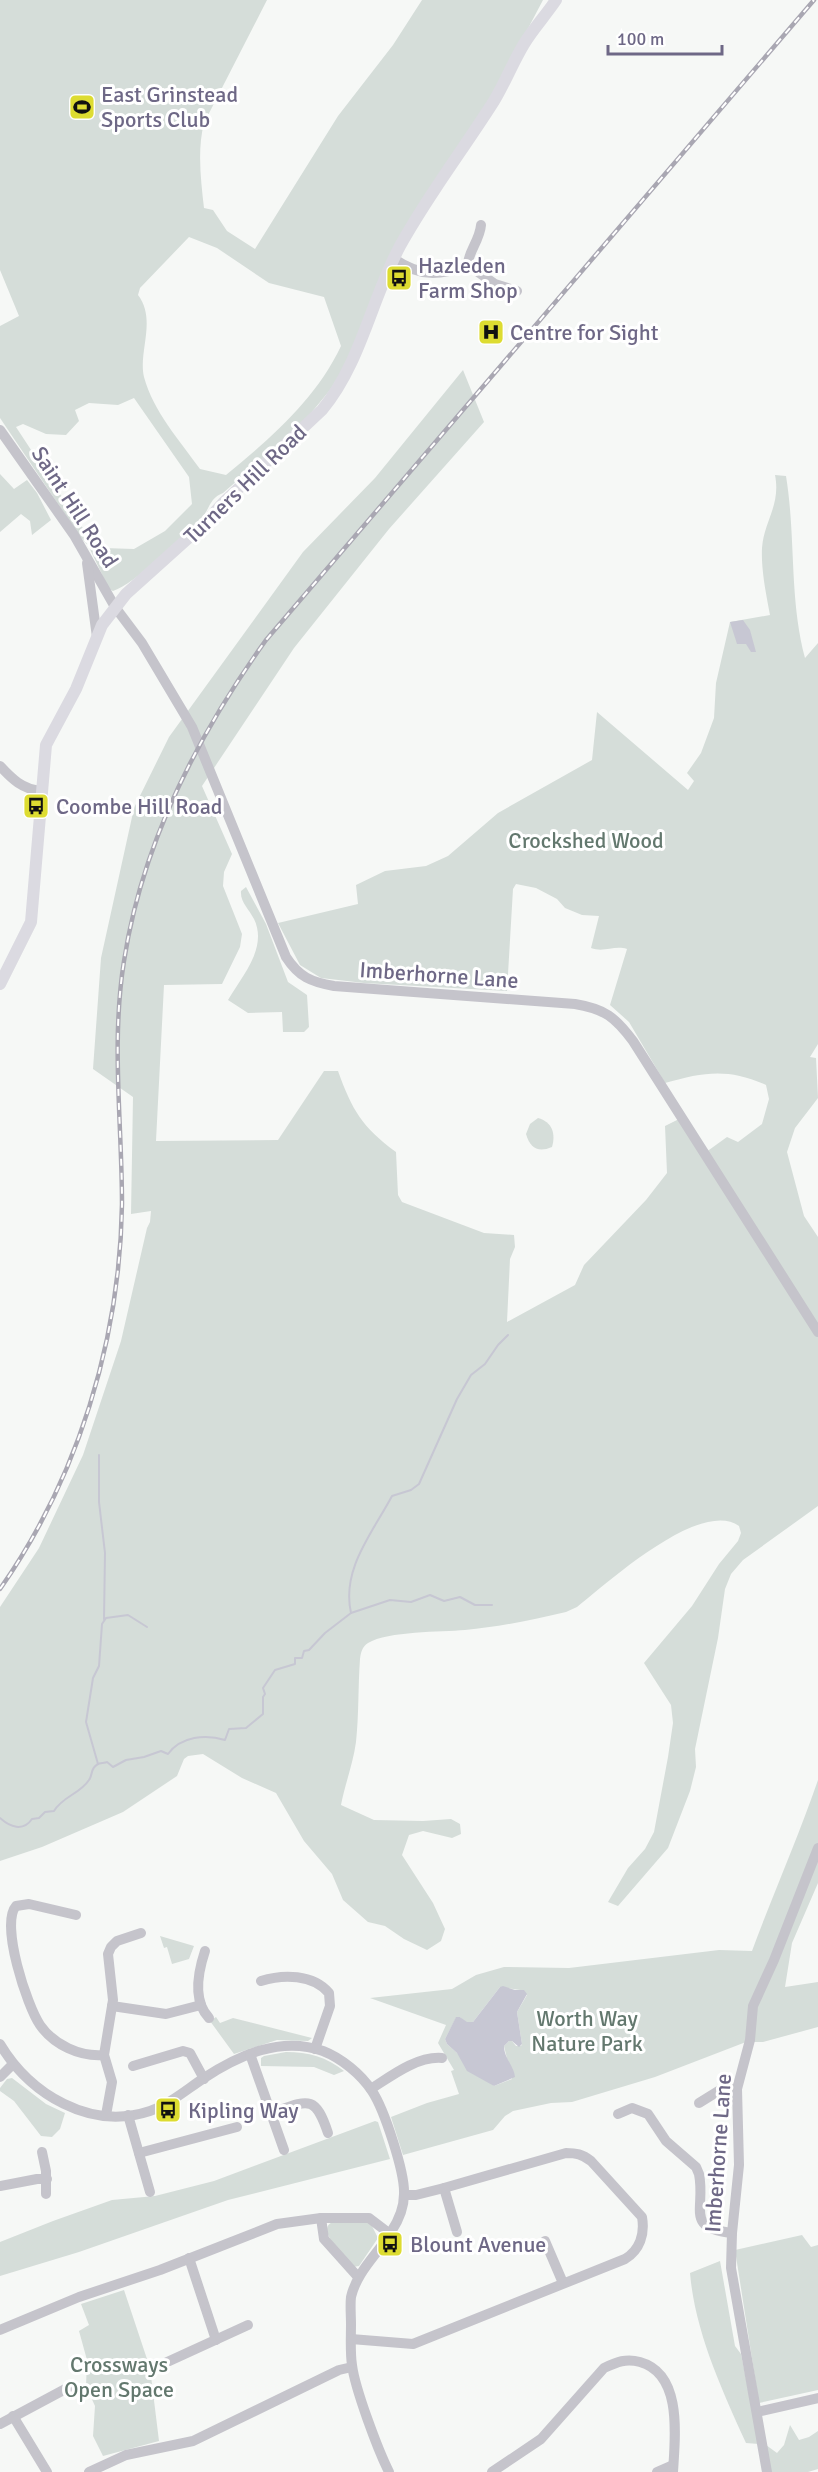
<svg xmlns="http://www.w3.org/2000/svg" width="818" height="2472" font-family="Signika,sans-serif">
<rect width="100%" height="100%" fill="#f6f8f6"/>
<!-- green -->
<g fill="#d5ddd9" fill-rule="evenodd">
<path d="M 0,0 L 267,0 L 204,123 C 197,150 201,181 204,208 L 213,210 L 227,231 L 255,249 L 338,116 L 393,45 L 422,0 L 543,0 L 493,95 L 412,217 L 353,353 L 330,390 L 302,424 L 223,493 C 209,498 209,511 200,521 C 184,538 134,584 113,591 L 109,589 L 88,545 L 81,538 L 0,418 L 0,326 L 19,316 L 0,270 ZM 189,237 L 217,248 L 269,283 L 324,297 L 341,346 C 316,399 271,438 226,475 L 200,469 C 180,441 153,411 144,377 C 138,352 157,320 138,295 L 140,288 ZM 134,398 L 189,477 L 192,504 L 165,531 L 134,549 L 103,548 L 81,526 L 16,427 L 23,424 L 46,434 L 66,435 L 79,421 L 75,410 L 89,403 L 118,405 Z"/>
<path d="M 463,370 L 484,422 L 389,529 L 294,648 L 202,786 L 232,854 L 224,872 L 223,886 L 242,934 L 240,947 L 222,984 L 164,985 L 156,1141 L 278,1140 L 324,1071 L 338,1071 C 352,1110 362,1127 396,1152 L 398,1195 L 402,1202 L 484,1233 L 514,1235 L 515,1247 L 510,1259 L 507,1322 L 575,1285 L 584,1265 L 646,1200 L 667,1173 L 665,1126 L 679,1119 L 702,1155 L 727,1137 L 738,1142 L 762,1124 L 769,1099 L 766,1085 C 728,1068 704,1072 665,1083 L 629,1022 L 610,1005 L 627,949 C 614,945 604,953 591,948 L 599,916 L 582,915 L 565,908 L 557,899 L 536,888 L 516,884 L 513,889 L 507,991 L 364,983 L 321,978 L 300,965 L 278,923 L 358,904 L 356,885 L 385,871 L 426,866 L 448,856 L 498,813 L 592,760 L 597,712 L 688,790 L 694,781 L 687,773 L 701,753 L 714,718 L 716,683 L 730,622 L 770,615 C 766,593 761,570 762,548 C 764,521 781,505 775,475 L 786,476 C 796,537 789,598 805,658 L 818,643 L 818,1044 L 810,1057 L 816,1058 L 818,1098 L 795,1128 L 787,1152 L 804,1216 L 818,1237 L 818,1506 L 743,1560 L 731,1574 L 725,1589 L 718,1638 L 695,1749 L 696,1767 L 690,1791 L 668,1848 L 618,1906 L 608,1902 L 628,1868 L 645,1849 L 654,1832 L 668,1757 L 673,1723 L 671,1705 L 644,1663 L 692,1606 L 719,1564 L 738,1541 L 741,1533 L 739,1526 C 701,1498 607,1583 577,1607 L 566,1612 C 533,1620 498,1627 465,1630 C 441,1632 388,1631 368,1643 C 362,1647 361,1652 360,1659 C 358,1686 359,1715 356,1742 C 353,1764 345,1784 341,1805 L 374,1820 L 423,1821 L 451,1819 L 460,1824 L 461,1834 L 452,1838 L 423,1831 L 409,1835 L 402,1855 L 433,1903 L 445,1929 L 441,1941 L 427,1950 L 404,1939 L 385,1926 L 368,1922 L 343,1900 L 332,1874 L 304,1841 L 276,1793 L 242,1778 L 203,1754 L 188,1756 L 184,1759 L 177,1776 L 123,1812 L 42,1847 L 0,1861 L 0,1607 L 39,1548 L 83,1455 L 121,1341 L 147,1228 L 150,1222 L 151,1211 L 131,1214 L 133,1097 L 93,1069 L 101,958 L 134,808 L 169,737 L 303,552 L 375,478 Z"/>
<polygon points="0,474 14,489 27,480 37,493 51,520 32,535 30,521 21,514 0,532"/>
<path d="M 246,887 L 266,924 L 288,982 L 307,995 L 309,1027 L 304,1032 L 283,1032 L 282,1012 L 248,1013 L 228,1000 C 242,976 268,948 254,919 C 249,909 240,902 241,891 Z"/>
<path d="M 538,1118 C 552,1122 556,1133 552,1147 C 538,1153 530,1148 526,1134 L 530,1124 Z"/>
<path d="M 818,1780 L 818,1883 L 792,1943 L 785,1987 L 818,1982 L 818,2027 L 763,2042 L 746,2042 L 655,2077 L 572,2102 L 551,2103 L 513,2111 L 505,2116 L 493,2130 L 403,2155 L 391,2117 L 427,2103 L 459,2094 L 451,2071 L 454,2070 L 438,2043 L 446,2025 L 370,1998 L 452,1989 L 476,1975 L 504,1967 L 569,1968 L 719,1950 L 752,1951 C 773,1894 798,1838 818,1780 ZM 500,1987 L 520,1990 L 527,1995 L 517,2012 L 522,2044 L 521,2046 L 516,2046 L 512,2041 L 509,2041 L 504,2046 L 512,2079 L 494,2086 L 447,2044 L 445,2039 L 456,2018 L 460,2017 L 467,2023 L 473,2022 Z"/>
<polygon points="160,1936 194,1946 189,1959 172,1964 167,1947 164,1948"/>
<polygon points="216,2017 220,2023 233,2018 312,2038 308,2041 277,2040 234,2054 210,2021"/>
<path d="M 286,2052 C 308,2052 327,2057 344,2071 L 334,2075 L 314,2067 L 261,2066 L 261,2058 L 264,2056 Z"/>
<polygon points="12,2078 46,2104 65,2113 60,2129 52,2137 41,2136 14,2101 0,2091 0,2088 7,2079"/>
<polygon points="375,2121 378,2122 390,2159 228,2200 79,2252 0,2276 0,2242 53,2221 112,2200 155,2196 214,2181"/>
<path d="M 366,2221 L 372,2226 L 378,2238 L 359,2266 L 353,2267 C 347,2259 314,2229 333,2222 C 342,2219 357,2221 366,2221 Z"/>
<polygon points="802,2235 811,2247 818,2245 818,2390 759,2403 735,2250"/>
<path d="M 720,2261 L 735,2346 L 741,2354 L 759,2444 L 746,2443 C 722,2390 695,2332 690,2273 Z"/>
<polygon points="124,2290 150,2368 159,2441 103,2456 93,2436 95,2406 86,2386 87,2360 79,2331 89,2325 81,2304"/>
<polygon points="790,2425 799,2440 809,2437 818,2431 818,2469 808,2472 771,2472 766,2445 777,2453 784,2445"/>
</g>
<!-- water -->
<g fill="#c7c7d3">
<polygon points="743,620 750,630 756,652 751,652 746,644 737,644 730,622"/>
<path d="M 503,1986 L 515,1990 L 524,1990 L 527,1994 L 517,2012 L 522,2044 L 519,2047 L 512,2041 L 509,2041 L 504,2046 C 504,2058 514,2066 515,2077 L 494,2086 L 467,2071 L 457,2053 L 447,2044 L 445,2039 L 456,2017 L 460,2017 L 467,2022 L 473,2022 L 500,1987 Z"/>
</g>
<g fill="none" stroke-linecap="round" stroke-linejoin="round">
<!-- stream -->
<g stroke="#c7c7d3" stroke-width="2">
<polyline points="99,1455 99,1502 105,1553 104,1619"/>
<path d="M 351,1613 C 341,1569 373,1532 392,1496 L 411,1490 L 419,1484 L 457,1399 L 471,1375 L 485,1364 L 498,1345 L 508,1335"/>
<polyline points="98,1764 86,1722 93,1678 99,1666 102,1624 106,1618 128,1615 147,1627"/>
<path d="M 0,1818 C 10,1827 23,1832 32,1819 L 39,1818 L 45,1812 L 54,1811 C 63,1796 80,1794 89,1780 C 93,1775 90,1768 98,1764 C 99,1763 106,1763 107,1762 L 113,1767 L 126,1760 L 144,1757 L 161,1751 L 168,1754 C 181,1736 206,1734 225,1740 L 229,1729 L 246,1728 L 263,1714 L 263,1697 L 265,1694 L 263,1688 L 275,1670 L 295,1664 L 295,1658 L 302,1658 L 304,1651 L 309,1650 L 325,1633 L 351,1613 L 390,1600 L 411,1602 L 430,1595 L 444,1601 L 460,1597 L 475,1605 L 492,1605"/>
</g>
<!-- minor -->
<g stroke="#c5c4cb" stroke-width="10">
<path d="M 394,259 C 421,277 439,276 468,265 L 495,284 L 517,291"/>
<path d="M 468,265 C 467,254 480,240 481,225"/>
<path d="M 0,430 L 74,535 L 115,607 L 142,643 L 192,727 L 286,957 C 299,977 311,982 334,986 L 575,1004 C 605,1009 615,1017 633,1041 L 818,1332"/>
<polyline points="87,563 97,637"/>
<path d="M 0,766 C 12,779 22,789 41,791"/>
<path d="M 76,1915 L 29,1904 L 16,1906 C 0,1924 27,2006 40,2025 C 54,2045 80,2057 104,2055"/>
<path d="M 205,1951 C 198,1972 192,2000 209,2018"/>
<path d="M 261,1981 C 283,1974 313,1974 329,1993 L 330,2006 L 315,2049"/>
<polyline points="112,2006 166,2014 201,2005"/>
<path d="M 0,2044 C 30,2094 90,2131 150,2111 C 170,2104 186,2090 204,2078 C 239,2055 281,2036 323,2051 C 341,2058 361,2074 372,2091 C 384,2109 405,2172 404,2194 C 404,2209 399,2220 391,2232 C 378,2254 357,2271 351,2297 C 350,2305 351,2316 351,2324 C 351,2338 350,2352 352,2365 C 355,2389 378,2450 389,2472"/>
<polyline points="250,2054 284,2150"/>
<polyline points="133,2066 183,2051 190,2053 204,2079"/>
<polyline points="0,2077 13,2064"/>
<path d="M 371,2089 C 391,2076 417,2056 442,2058"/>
<polyline points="699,2103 720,2090 737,2089"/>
<path d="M 272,2113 C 308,2100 315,2094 328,2133"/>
<path d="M 618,2114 L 632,2108 L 648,2114 L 666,2141 L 696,2167 L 699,2174 C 706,2209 684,2228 732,2233"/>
<polyline points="106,2115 112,2082 104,2055 113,2000 108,1954 111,1947 117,1941 141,1933"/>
<polyline points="128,2115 150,2192"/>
<polyline points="42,2152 46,2171 46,2194"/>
<polyline points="139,2153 237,2127"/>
<polyline points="0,2186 37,2179 47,2179"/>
<polyline points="444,2188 457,2232"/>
<polyline points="321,2218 324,2239 358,2277"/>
<polyline points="545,2241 563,2283"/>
<polyline points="189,2258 216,2340"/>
<polyline points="0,2330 79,2297 160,2270 277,2224 321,2218 369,2218 390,2234"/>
<path d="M 351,2339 L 413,2344 L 625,2259 C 640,2250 645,2234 642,2217 L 591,2161 C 582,2154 576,2153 566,2153 L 444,2188 L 416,2195 L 404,2195"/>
<polyline points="165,2363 248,2325"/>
<polyline points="757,2412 818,2398"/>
<polyline points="13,2416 47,2472"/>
<polyline points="0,2424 71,2386"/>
<polyline points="89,2472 126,2455 193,2441 339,2370 352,2367"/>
<path d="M 492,2472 L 541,2439 L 604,2368 C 617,2362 626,2358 640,2362 C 683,2374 675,2437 673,2472"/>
<polyline points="657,2472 673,2465"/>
<polyline points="767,2472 731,2268 732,2233 739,2165 737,2089 750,2040 753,2006 774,1960 818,1848"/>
</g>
<!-- major -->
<path stroke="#dbdae1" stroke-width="12" d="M 0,984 L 31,922 L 46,745 L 76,689 L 102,625 L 126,594 L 205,523 L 224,502 L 322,410 C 361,363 371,300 400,246 C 428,195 463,150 494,101 C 505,83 513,62 524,44 C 533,29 546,15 556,0"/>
<defs>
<path id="rail" d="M 0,1589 C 78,1478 120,1340 122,1204 C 122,1123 111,1042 124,961 C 142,844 197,736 266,640 L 814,0"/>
</defs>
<!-- rail casing -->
<use href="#rail" stroke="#a9a7b2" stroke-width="4.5"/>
<!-- rail -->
<use href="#rail" stroke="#fff" stroke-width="2" stroke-dasharray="7" stroke-linecap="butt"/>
</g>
<!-- icons -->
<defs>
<symbol id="stadium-square" viewBox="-11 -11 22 22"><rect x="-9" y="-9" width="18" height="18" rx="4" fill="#dddc31" stroke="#fff"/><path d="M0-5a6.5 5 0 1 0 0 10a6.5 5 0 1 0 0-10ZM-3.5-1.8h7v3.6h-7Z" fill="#111"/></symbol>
<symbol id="bus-square" viewBox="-11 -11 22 22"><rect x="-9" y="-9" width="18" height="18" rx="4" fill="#dddc31" stroke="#fff"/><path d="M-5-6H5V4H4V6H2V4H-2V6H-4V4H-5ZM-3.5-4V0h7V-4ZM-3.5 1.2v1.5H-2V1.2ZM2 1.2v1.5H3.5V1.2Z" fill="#111"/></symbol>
<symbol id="hospital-square" viewBox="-11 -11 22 22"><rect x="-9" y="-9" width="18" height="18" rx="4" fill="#dddc31" stroke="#fff"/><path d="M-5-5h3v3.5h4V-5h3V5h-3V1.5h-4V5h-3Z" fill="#111"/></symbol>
</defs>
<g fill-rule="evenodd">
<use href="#stadium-square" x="67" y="92" width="30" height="30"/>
<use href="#bus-square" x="384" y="263" width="30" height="30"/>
<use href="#hospital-square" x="476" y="317" width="30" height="30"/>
<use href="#bus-square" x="21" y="791" width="30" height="30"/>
<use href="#bus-square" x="153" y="2095" width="30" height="30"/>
<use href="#bus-square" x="375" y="2229" width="30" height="30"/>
</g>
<g text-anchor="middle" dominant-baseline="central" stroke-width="6" stroke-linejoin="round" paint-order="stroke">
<!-- poi labels -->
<g font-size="22" fill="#6e6886" stroke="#fff" text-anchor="start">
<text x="101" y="94">East Grinstead<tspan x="101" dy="25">Sports Club</tspan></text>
<text x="418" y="265">Hazleden<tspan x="418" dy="25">Farm Shop</tspan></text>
<text x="510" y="332">Centre for Sight</text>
<text x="56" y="806">Coombe Hill Road</text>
<text x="188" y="2110">Kipling Way</text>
<text x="410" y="2244">Blount Avenue</text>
</g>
<!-- street labels -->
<g font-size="22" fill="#6e6886" stroke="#fff">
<text transform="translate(245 484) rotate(-44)">Turners Hill Road</text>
<text transform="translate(75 507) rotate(57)">Saint Hill Road</text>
<text transform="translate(439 975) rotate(4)">Imberhorne Lane</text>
<text transform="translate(718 2153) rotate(-86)">Imberhorne Lane</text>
</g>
<!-- park labels -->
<g font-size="22" fill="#63786e" stroke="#fff">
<text x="586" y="840">Crockshed Wood</text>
<text x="587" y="2018">Worth Way<tspan x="587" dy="25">Nature Park</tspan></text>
<text x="119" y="2364">Crossways<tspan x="119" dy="25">Open Space</tspan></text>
</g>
</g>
<!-- scale -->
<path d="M608 45v9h114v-9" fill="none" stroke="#6e6886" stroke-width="3"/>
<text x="617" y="45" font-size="18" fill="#6e6886" stroke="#ffffff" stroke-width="4.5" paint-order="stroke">100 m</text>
</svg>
